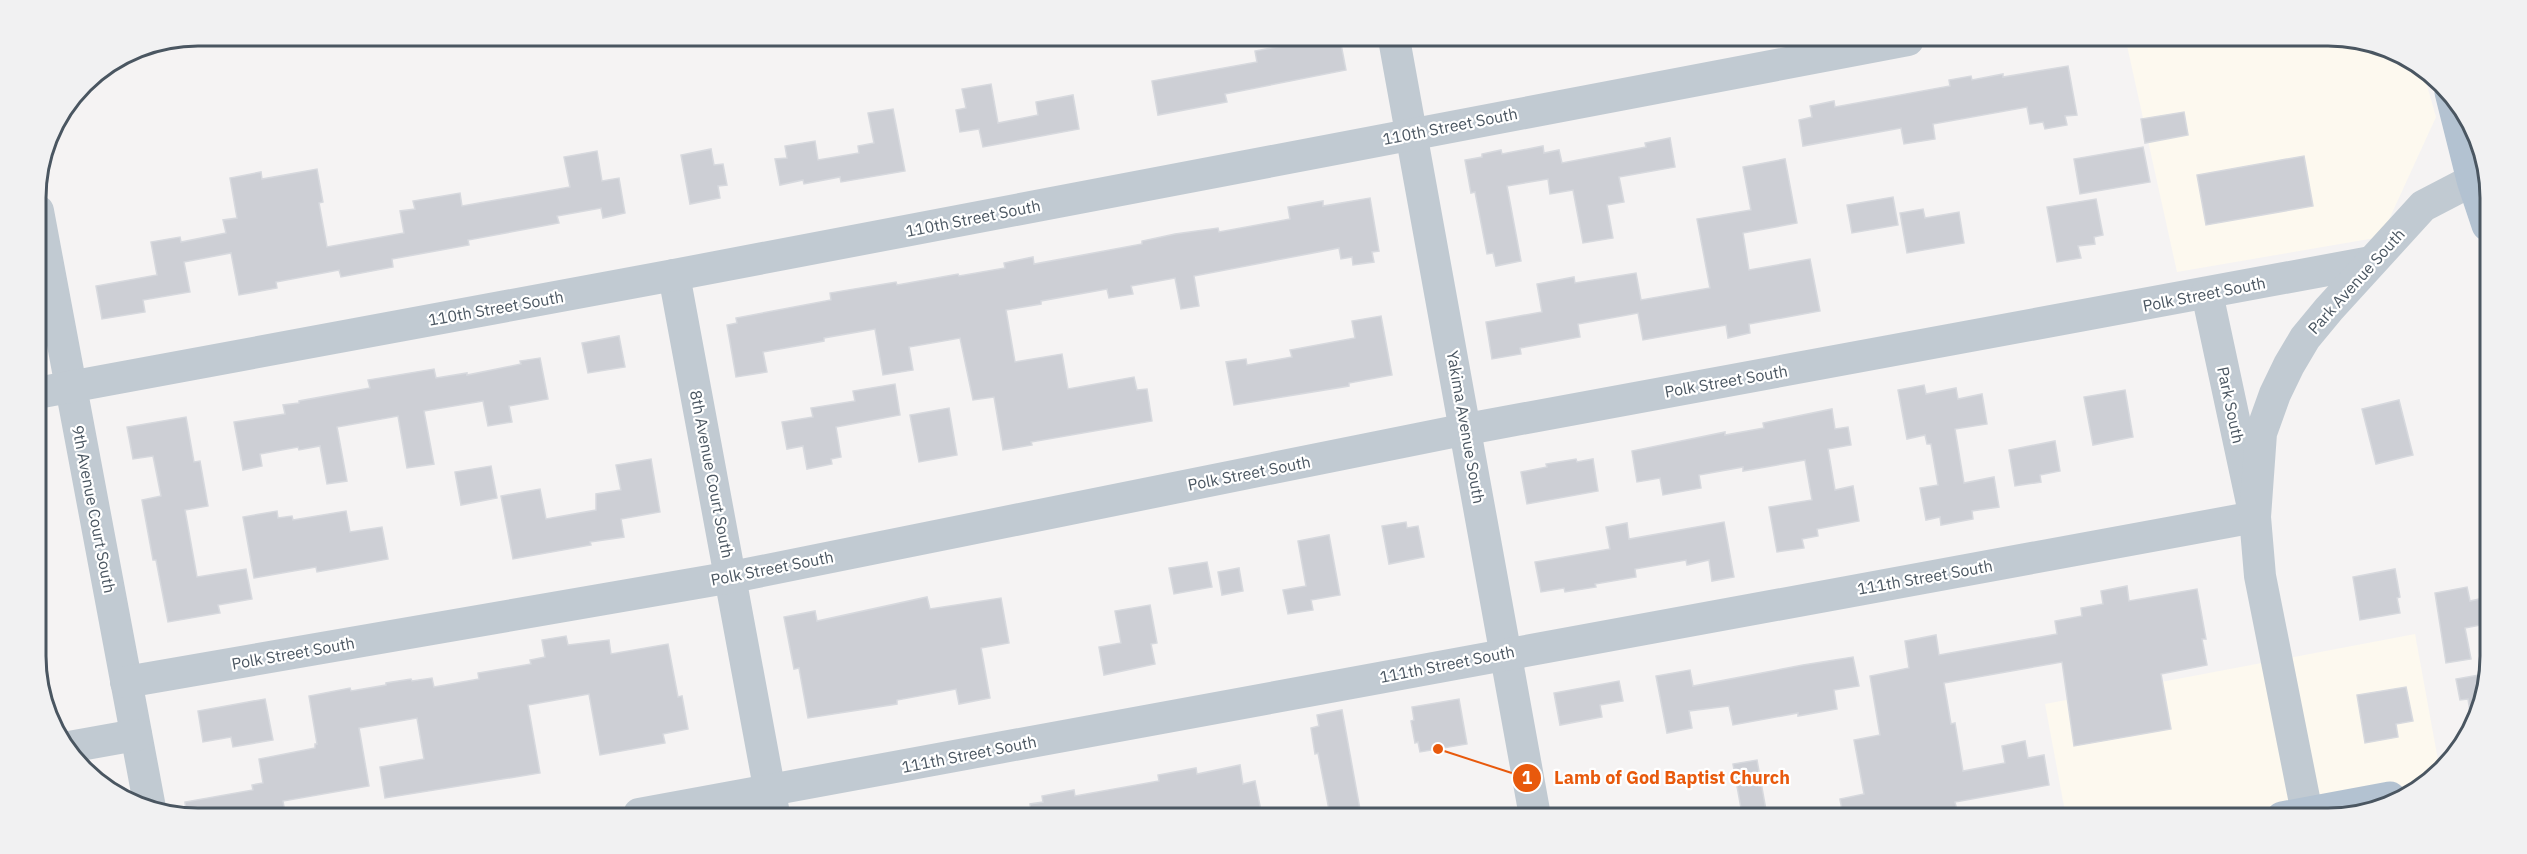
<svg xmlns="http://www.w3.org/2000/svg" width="2527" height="854" font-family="'IBM Plex Sans',sans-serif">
<rect width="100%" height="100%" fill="#f5f3f3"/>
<!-- commercial -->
<g fill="#fdf9ef">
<polygon points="2126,41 2371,42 2424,75 2436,117 2381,237 2177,272"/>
<polygon points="2415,634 2440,771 2428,784 2339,818 2066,817 2045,704"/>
</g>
<!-- building -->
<g fill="#cdcfd5" stroke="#d7d9de" stroke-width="1.5">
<polygon points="1303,39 1340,39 1346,70 1225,94 1227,102 1158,115 1152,81 1257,62 1255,51 1304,42"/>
<polygon points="2068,66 2077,115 2065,116 2067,125 2045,129 2043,122 2030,124 2027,107 1933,124 1935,139 1904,144 1901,128 1803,146 1799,120 1812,117 1810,106 1834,101 1835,107 1950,86 1949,80 1971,76 1972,80 2003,74 2003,77"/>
<polygon points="991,84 998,123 1038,115 1036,102 1073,95 1079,129 983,147 979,129 960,132 956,110 966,108 962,89"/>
<polygon points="893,109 905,171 841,182 840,177 804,184 803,180 780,185 775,159 787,158 785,146 815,141 818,160 859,153 858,146 874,143 868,113"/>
<polygon points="2184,112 2188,135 2145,143 2141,119"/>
<polygon points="1670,138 1675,167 1619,177 1624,202 1607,205 1613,238 1583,243 1573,190 1550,194 1548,179 1507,186 1521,261 1496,266 1493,253 1487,254 1475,192 1471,193 1465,160 1482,157 1482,154 1501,150 1502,154 1543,146 1544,153 1559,150 1562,163 1646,147 1645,143"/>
<polygon points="2143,147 2150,182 2080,194 2074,159"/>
<polygon points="711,149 714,165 723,164 727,185 718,186 720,198 690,204 681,155"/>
<polygon points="597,151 602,181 619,178 625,213 603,218 601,208 557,216 559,223 468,240 469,245 392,259 393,267 341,277 339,270 276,282 277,288 239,295 231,253 184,262 190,292 143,300 145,312 102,319 96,286 157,275 151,242 180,237 181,242 226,233 223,220 237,218 230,178 261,172 262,179 317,169 323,202 319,203 327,247 404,233 400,211 415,209 413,201 460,193 462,206 570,187 564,157"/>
<polygon points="2304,156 2313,206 2206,225 2197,175"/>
<polygon points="1785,159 1797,223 1743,233 1749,270 1810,259 1820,311 1749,324 1750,333 1728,338 1726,325 1643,340 1638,313 1578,324 1580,337 1520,348 1521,354 1492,359 1486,322 1542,312 1537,284 1574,277 1575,283 1636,273 1641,300 1710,288 1697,219 1751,210 1743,167"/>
<polygon points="1893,197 1898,225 1852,233 1847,205"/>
<polygon points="1370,198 1379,251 1372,252 1374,262 1353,265 1352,257 1341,259 1339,248 1194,276 1199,306 1181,309 1175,278 1131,286 1133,294 1109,298 1107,289 1041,301 1041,304 1006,310 1015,362 1062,354 1068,389 1134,377 1137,390 1147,389 1152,421 1031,442 1032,445 1003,450 994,397 973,400 960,338 909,347 913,370 883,375 875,329 824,338 824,341 763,352 767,372 736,377 727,325 737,323 736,318 831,300 830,293 896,282 897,285 958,274 959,276 1005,268 1004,263 1033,257 1034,264 1142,244 1142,241 1175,234 1218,228 1219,232 1290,219 1288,207 1323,201 1323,206"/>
<polygon points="2096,199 2103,235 2094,237 2095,244 2078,246 2081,258 2057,262 2047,207"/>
<polygon points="1923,209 1925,218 1959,212 1964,243 1907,253 1900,213"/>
<polygon points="1381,316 1392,375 1349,383 1349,386 1234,405 1226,362 1246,359 1247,365 1292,357 1290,350 1355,338 1352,321"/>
<polygon points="619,336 625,367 588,373 582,343"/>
<polygon points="540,358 548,399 509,406 512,422 488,426 483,401 424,411 434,464 407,468 398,416 337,427 347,481 327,484 320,446 299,450 298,447 260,454 262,466 243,470 234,422 285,414 283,405 299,403 299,401 370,388 368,380 434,369 436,378 467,373 467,375 521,364 520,361"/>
<polygon points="895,384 900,415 836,427 841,457 831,459 832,464 807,469 803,446 787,449 782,422 813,417 811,408 855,401 853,391"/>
<polygon points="1924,385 1926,394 1956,388 1958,399 1982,394 1987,424 1955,429 1964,483 1994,477 1999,507 1972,511 1973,519 1941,525 1940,517 1926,520 1920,488 1938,485 1931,444 1927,444 1925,435 1907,439 1898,390"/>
<polygon points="2125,390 2133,437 2093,445 2084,397"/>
<polygon points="2399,400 2413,455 2376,464 2362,409"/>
<polygon points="949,408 957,455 919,462 910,415"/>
<polygon points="1832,409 1835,429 1848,427 1851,445 1828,449 1835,490 1853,486 1859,521 1817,529 1818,536 1802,539 1804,548 1777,552 1769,507 1812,500 1805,460 1743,471 1743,467 1699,475 1701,488 1663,495 1660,478 1637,482 1632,451 1725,432 1725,435 1764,428 1763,423"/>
<polygon points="186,417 194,462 200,461 208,506 185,510 197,577 246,569 252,599 218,605 220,613 168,622 156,560 153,560 142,500 161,496 153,456 133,459 127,427"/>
<polygon points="2055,441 2060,471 2040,475 2041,482 2015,486 2009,450"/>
<polygon points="651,459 660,512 621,519 624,537 590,542 591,545 513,559 501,496 540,489 546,519 596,510 596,494 621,490 616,465"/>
<polygon points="1576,459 1577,462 1593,459 1598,491 1527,504 1521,472 1547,467 1546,464"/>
<polygon points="491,466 497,498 461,505 455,472"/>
<polygon points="277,511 278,518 292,516 293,520 346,511 350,532 382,527 388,559 317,572 316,567 254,578 243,517"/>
<polygon points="1406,522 1407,528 1418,526 1424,557 1389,564 1382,526"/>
<polygon points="1724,522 1734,577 1712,581 1709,560 1687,565 1686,560 1635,569 1636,577 1595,584 1596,587 1565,592 1564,588 1541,592 1535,562 1610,549 1606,527 1627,523 1629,539"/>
<polygon points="1329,535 1340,595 1311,600 1313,610 1288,614 1283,590 1306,586 1298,541"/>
<polygon points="1207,562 1212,587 1174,594 1169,568"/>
<polygon points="1239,568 1243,591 1222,595 1218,572"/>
<polygon points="2395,569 2400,597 2397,598 2400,613 2360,620 2353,577"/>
<polygon points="2127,586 2129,601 2197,589 2206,639 2202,639 2207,665 2161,674 2171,729 2074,746 2062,662 1944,683 1951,724 1955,723 1963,771 2005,763 2002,746 2025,741 2028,758 2044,755 2049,785 1955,802 1957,811 1926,817 1843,816 1840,799 1864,794 1854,740 1880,735 1870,676 1909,668 1905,641 1936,635 1939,655 2057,634 2055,621 2082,616 2081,608 2103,604 2101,591"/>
<polygon points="2467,587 2470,601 2484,598 2486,624 2465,628 2471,659 2446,663 2435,593"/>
<polygon points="927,597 930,609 1001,598 1009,643 981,648 990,698 959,704 956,689 897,700 897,704 808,718 799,668 794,669 784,617 815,611 817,621"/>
<polygon points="1150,605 1157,643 1151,644 1155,664 1104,675 1099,647 1121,643 1115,611"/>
<polygon points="566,636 568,645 609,640 611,654 668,644 678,697 682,696 688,729 663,734 665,743 600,755 589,694 528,705 540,773 385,798 380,767 424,759 417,718 359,728 369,786 283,801 285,813 186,812 185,802 253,790 252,785 263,783 259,759 315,748 315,744 317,744 309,696 350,688 351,691 386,685 386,683 411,679 412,681 432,678 434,687 479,679 478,673 531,664 530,660 545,657 542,640"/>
<polygon points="1853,657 1859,686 1834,690 1837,709 1798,716 1798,713 1733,725 1729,706 1689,711 1692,728 1667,733 1656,676 1690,670 1693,686 1803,665"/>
<polygon points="2485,674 2485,698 2472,726 2468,699 2460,700 2456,679"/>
<polygon points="1619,681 1623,701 1600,705 1602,717 1560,725 1554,693"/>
<polygon points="2406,687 2413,721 2396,724 2398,737 2365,743 2357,695"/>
<polygon points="265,699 273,740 233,747 231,737 203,742 198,711"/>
<polygon points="1459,699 1467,744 1420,752 1418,742 1415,743 1411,721 1414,720 1412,707"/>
<polygon points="1342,710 1361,815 1330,815 1318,753 1315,754 1311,728 1319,726 1317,715"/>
<polygon points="1757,760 1766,810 1742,814 1733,764"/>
<polygon points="1240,765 1243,784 1255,781 1261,811 1242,815 1221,815 1220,809 1189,815 1031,814 1030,804 1043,802 1042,796 1074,790 1075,796 1159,781 1158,775 1196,768 1197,774"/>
</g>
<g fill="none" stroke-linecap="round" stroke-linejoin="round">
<!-- minor -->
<g stroke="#c1cad2" stroke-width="32">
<polyline points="1394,39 1535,816"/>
<polyline points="38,211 150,808"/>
<polyline points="674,275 774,814"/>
<polyline points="37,393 674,275 1908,40"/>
<polyline points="126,682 732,577 1467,429 2371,262"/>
<polyline points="69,747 136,735"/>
<polyline points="639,814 2255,517 2207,293"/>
<polyline points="2308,818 2260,576 2255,517 2261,433 2275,394 2289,365 2305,338 2329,309 2423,206 2473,180"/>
</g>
<!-- major -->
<g stroke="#b3c2d1" stroke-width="33">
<polyline points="2451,92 2473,180 2488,225"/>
<polyline points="2282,818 2390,798"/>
</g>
</g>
<g text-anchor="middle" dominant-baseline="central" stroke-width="4.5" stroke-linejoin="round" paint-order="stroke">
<!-- street labels -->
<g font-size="16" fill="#4a5661" stroke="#fff">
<text transform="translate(1450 126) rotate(-11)">110th Street South</text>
<text transform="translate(973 218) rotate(-11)">110th Street South</text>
<text transform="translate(2356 281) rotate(-48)">Park Avenue South</text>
<text transform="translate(2204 294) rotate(-11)">Polk Street South</text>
<text transform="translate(496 308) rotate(-10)">110th Street South</text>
<text transform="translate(1726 381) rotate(-10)">Polk Street South</text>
<text transform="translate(2231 405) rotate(78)">Park South</text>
<text transform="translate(1466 427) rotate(80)">Yakima Avenue South</text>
<text transform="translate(1249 473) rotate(-11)">Polk Street South</text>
<text transform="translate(712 474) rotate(79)">8th Avenue Court South</text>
<text transform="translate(94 509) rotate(79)">9th Avenue Court South</text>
<text transform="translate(772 568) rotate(-11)">Polk Street South</text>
<text transform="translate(1925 577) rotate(-10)">111th Street South</text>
<text transform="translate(293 653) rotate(-10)">Polk Street South</text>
<text transform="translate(1447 664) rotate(-11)">111th Street South</text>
<text transform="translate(969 754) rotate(-11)">111th Street South</text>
</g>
</g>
<!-- crop -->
<path d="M0 0H2527V854H0ZM198 46H2328A152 152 0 0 1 2480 198V656A152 152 0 0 1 2328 808H198A152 152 0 0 1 46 656V198A152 152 0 0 1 198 46Z" fill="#f1f1f2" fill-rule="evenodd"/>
<path fill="none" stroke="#4a5661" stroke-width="3" d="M198 46H2328A152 152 0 0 1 2480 198V656A152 152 0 0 1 2328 808H198A152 152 0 0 1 46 656V198A152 152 0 0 1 198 46Z"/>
<!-- callouts -->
<path fill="none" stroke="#e8590c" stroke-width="2" d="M1438 749L1527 778"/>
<g fill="#e8590c" stroke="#fff" stroke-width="2">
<circle cx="1438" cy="749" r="6"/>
<circle cx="1527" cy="778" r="15"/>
</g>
<g font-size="18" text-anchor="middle" font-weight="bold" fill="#fff">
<text x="1527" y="784">1</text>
</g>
<g font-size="18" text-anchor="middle" font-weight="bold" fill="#e8590c" stroke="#fff" stroke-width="4.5" stroke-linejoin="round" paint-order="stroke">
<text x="1672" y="784">Lamb of God Baptist Church</text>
</g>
</svg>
